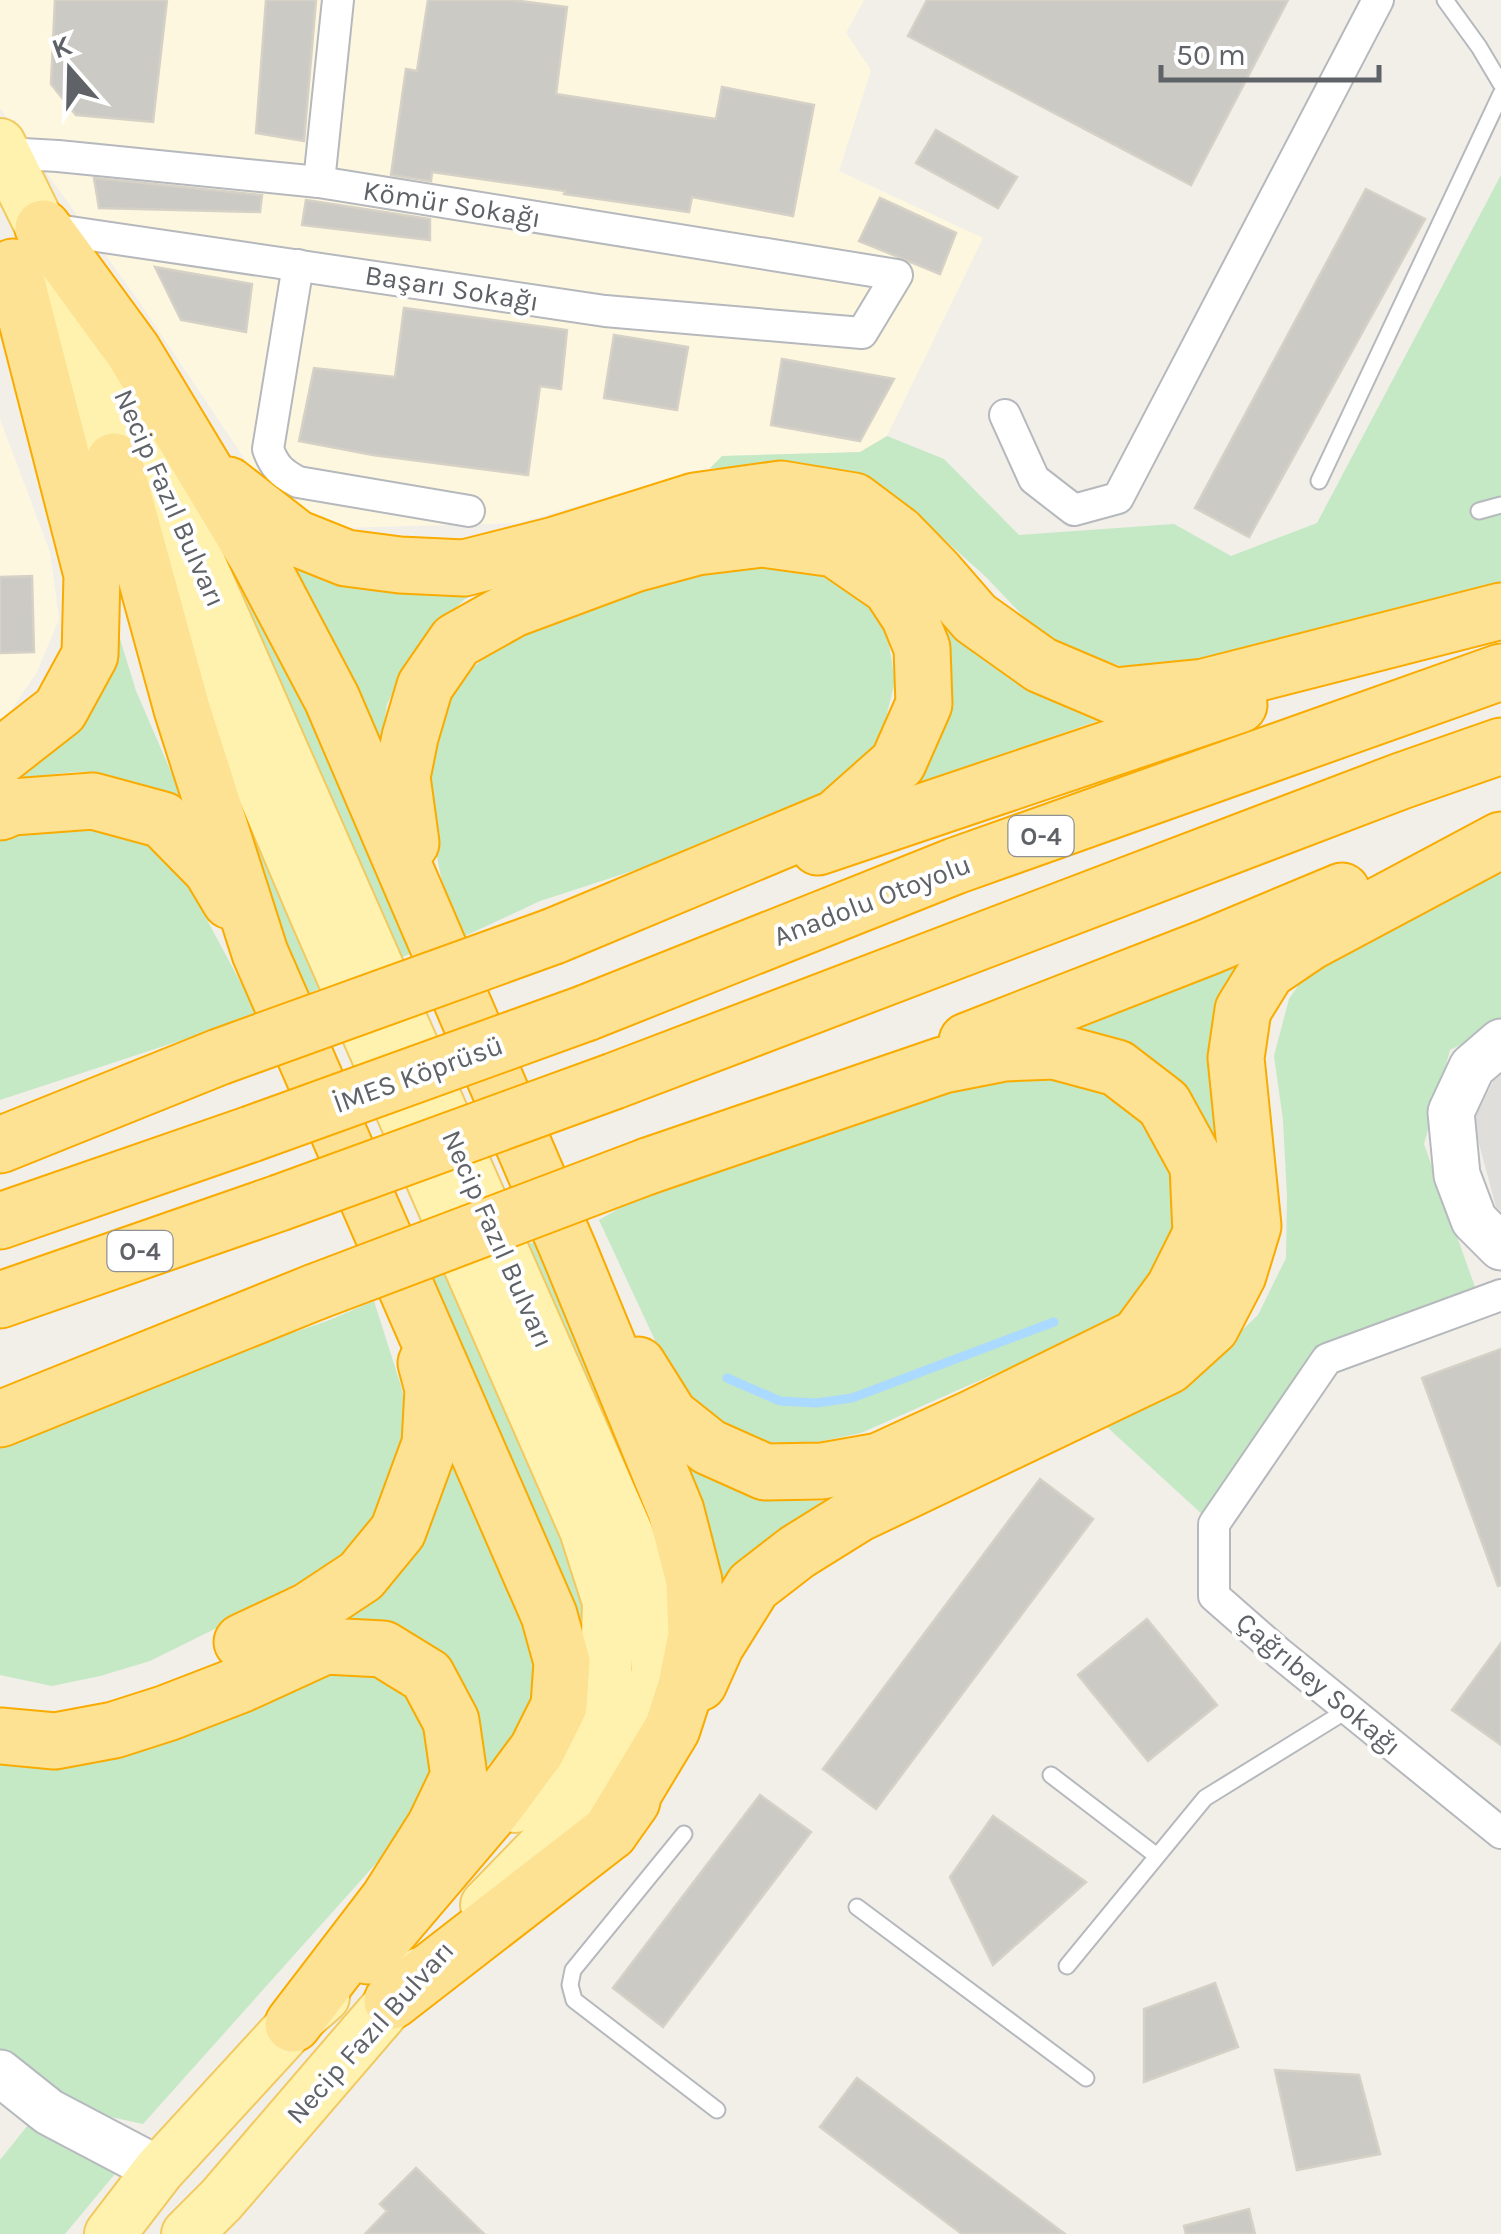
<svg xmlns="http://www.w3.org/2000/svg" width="1501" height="2234" font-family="Karla,sans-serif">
<rect width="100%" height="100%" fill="#f1efe8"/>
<!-- commercial -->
<g fill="#fef7e0">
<polygon points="0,0 864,0 846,33 871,70 839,171 983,238 887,436 860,452 723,456 710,468 518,523 337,528 266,491 136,297 0,108"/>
<polygon points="0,419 50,552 59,619 37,672 9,713 0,720"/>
</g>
<!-- industrial -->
<polygon fill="#e0deda" points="1501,1066 1501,1211 1496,1207 1473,1121"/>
<!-- green -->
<g fill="#c5e8c5">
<polygon points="1501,175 1501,586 1211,663 1121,666 1047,641 985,576 917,515 840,473 710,468 722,456 860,452 887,436 944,459 1019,535 1174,524 1231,556 1317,523"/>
<polygon points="254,537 508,577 465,599 422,639 387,704 378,764"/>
<polygon points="774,561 818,568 863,597 887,632 895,681 885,722 892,729 864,766 828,794 663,861 540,901 465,936 442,883 431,825 427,767 454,683 509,638 704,569"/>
<polygon points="916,577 1117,714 902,789"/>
<polygon points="241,589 326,742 423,948 396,960"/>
<path d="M 117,629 L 136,691 L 191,818 C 165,800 137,782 106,774 C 81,767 30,778 3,782 Z"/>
<polygon points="221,753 323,987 300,997"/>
<polygon points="74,818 153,842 191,890 258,1015 0,1100 0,829"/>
<polygon points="1501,868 1501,1025 1450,1050 1424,1144 1475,1287 1314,1348 1204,1516 1107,1427 1193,1377 1258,1315 1286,1258 1287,1196 1283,1120 1274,1056 1289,999 1322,951"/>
<polygon points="1264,942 1228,1167 1044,1030"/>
<polygon points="1040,1070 1114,1088 1158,1127 1181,1169 1177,1233 1138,1299 1112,1319 1035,1356 861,1433 784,1449 732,1432 696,1401 660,1351 599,1220 656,1187 936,1087"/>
<polygon points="550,1237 664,1558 528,1244"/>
<polygon points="450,1271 589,1607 580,1655 417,1283"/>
<polygon points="374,1301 402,1389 409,1428 376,1533 291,1591 150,1661 100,1676 52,1686 0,1675 0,1439 41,1419 327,1321"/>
<polygon points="456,1434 544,1674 525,1729 474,1778 470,1704 316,1633 422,1534 444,1488"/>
<polygon points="679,1458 706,1478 762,1501 829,1501 713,1605"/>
<polygon points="337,1660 411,1686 435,1750 422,1812 143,2124 93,2113 0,2050 0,1752"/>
<polygon points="32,2120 119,2169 65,2234 0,2234 0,2160"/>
</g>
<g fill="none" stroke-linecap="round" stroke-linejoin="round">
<!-- stream -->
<polyline stroke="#aadaff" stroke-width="9" points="727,1378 780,1401 816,1403 852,1398 1054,1322"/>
</g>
<!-- building -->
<g fill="#cccac5" stroke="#d6d1c6" stroke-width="2.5">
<polygon points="55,0 167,0 153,122 76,115 51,84"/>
<polygon points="266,0 316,0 304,141 256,133"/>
<polygon points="428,0 512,0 567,7 556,94 716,119 722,87 814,105 793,216 692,197 689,212 564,194 565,191 432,172 431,181 391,175 406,69 417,71"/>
<polygon points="927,0 1288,0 1191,185 908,36"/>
<polygon points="936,130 1017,177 998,208 916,163"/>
<polygon points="94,178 262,195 260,212 99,208"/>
<polygon points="1366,189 1425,219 1249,537 1195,508"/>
<polygon points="880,198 956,233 940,274 859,241"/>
<polygon points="306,200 430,219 430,240 302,225"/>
<polygon points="155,267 252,284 246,332 181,320"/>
<polygon points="404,308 567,330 561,389 540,386 528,475 373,455 299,441 314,368 395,377"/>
<polygon points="614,335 688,347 677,410 604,398"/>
<polygon points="782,359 894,379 860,441 771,425"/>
<polygon points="32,576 34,652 0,653 0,577"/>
<polygon points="1501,1349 1501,1585 1498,1586 1422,1378"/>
<polygon points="1040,1479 1093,1519 876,1809 823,1769"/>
<polygon points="1147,1619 1217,1705 1148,1761 1078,1675"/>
<polygon points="1501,1643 1501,1745 1452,1710"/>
<polygon points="760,1795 811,1832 663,2027 613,1988"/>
<polygon points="993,1816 1086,1882 993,1965 950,1877"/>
<polygon points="1215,1983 1238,2047 1144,2082 1144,2009"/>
<polygon points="1275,2070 1359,2075 1380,2154 1297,2170"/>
<polygon points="857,2078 1065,2234 962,2234 820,2127"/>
<polygon points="416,2168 484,2234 365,2234 387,2211 380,2204"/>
<polygon points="1249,2209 1255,2234 1186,2234 1184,2226"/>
</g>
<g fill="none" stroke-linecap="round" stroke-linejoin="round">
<defs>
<g id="lane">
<polyline points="1445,0 1479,47 1501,84"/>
<polyline points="1319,481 1501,94"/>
<polyline points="1479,511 1501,505"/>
<polyline points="1051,1775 1157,1856"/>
<polyline points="684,1834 573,1970 570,1985 574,2000 717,2110"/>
<polyline points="857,1907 1086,2078"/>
<polyline points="1067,1966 1205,1798 1349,1709"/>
</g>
<g id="street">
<polyline points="5,153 58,156 319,182 897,275 862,333 605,311 43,228"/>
<polyline points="319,182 338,0"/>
<path d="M 298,265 L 268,449 C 274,466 281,473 298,482 L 469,511"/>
<polyline points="1005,415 1034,479 1074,510 1118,498 1378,0"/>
<polyline points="1501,1295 1327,1359 1214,1524 1214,1596 1279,1653 1501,1833"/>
</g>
<g id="secondary">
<polyline points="1501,1042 1472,1067 1451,1112 1457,1175 1474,1220 1501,1247"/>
<polyline points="0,2073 49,2112 159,2170"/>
</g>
<g id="primary">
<polyline points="0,144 148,445 627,1532 653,1612 657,1672 644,1716 598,1790 486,1905"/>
<polyline points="38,315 114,461 224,700 315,914 585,1530 608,1602 606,1675 598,1712 573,1748 515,1807"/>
<polyline points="110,2234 159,2170 293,2024 324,1997"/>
<polyline points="187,2234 221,2200 392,2001 420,1973"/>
</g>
<g id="highway">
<polyline points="43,228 133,351 256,555 332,699 569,1251 676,1511 694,1581 696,1635 686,1686 672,1729 610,1832"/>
<polyline points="114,461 182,709 260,953 549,1615 562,1662 559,1706 537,1750 493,1809 368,1956"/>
<polyline points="228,485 296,538 346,558 400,565 464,568 555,545 695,501 781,489 854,501 898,534 936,573 975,618 1041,665 1114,696 1204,687 1501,611"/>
<polyline points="0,757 60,710 90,655 92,575 13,267"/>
<polyline points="0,812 12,807 93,801 163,820 211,869 230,901"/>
<polyline points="411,843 402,777 410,737 425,686 456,641 513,609 634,564 697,547 762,539 835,549 890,587 909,616 922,648 924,704 898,763 836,818 554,936"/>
<polyline points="818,847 1239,705"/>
<polyline points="586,1013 955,866 1501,672"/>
<polyline points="967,1041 1208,947 1342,891"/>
<polyline points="614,1081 1401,781 1501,746"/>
<polyline points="0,1145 219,1057"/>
<polyline points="0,1221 251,1134"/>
<polyline points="0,1300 279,1203"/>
<polyline points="638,1365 670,1416 709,1447 765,1472 822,1471 879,1461 975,1417 1138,1337 1174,1288 1201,1234 1198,1166 1164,1104 1117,1068 1054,1051 1004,1053 943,1065 648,1166"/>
<polyline points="0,1419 315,1292"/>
<polyline points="242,1642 308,1611 361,1576 398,1531 430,1444 433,1389 426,1363"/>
<polyline points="699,1683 716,1645 753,1586 797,1552 858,1514 1168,1366 1211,1327 1238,1275 1253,1226 1236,1058 1243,1010 1267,971 1310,942 1501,840"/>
<polyline points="0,1736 55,1741 114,1730 167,1713 242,1684 325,1646 383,1649 427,1676 451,1721 459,1776 435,1826 388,1900 293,2024"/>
<polyline points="392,2001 610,1832 632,1801"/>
</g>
</defs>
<!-- lane casing -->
<use href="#lane" stroke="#b5b8bc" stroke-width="19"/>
<!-- street casing -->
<use href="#street" stroke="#b5b8bc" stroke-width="34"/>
<!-- secondary casing -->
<use href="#secondary" stroke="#b6babf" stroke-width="49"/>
<!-- primary casing -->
<use href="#primary" stroke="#f2c960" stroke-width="54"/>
<!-- highway casing -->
<use href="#highway" stroke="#f9ab00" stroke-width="59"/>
<!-- lane -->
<use href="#lane" stroke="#fff" stroke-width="15"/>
<!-- street -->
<use href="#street" stroke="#fff" stroke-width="30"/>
<!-- secondary -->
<use href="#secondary" stroke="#fff" stroke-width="45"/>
<!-- primary -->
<use href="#primary" stroke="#fff2af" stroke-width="50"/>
<!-- highway -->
<use href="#highway" stroke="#fde293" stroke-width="55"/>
<defs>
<g id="highway-bridge">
<polyline points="219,1057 554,936"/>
<polyline points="251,1134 586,1013"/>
<polyline points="279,1203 614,1081"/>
<polyline points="315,1292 648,1166"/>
</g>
</defs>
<!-- highway-bridge casing -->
<use href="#highway-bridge" stroke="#f9ab00" stroke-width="59" stroke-linecap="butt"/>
<!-- highway-bridge -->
<use href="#highway-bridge" stroke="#fde293" stroke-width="55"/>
</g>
<g text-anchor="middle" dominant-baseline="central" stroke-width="8" stroke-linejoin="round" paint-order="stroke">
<!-- shield labels -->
<g fill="#fff" stroke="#8f9295" stroke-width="2.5">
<rect x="1008.5" y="816" width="65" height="40" rx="8"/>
<rect x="107.5" y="1231" width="65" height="40" rx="8"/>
</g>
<g font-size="25" font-weight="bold" fill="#5f6368">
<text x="1041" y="836">O-4</text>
<text x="140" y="1251">O-4</text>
</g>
<!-- street labels -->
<g font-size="28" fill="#5f6368" stroke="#fff">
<text transform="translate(452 204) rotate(9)">Kömür Sokağı</text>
<text transform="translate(452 288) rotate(9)">Başarı Sokağı</text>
<text transform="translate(170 498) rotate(66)">Necip Fazıl Bulvarı</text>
<text transform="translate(872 900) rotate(-21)">Anadolu Otoyolu</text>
<text transform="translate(418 1074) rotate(-20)">İMES Köprüsü</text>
<text transform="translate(498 1239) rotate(66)">Necip Fazıl Bulvarı</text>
<text transform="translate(1319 1684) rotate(40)">Çağrıbey Sokağı</text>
<text transform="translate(370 2032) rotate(-48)">Necip Fazıl Bulvarı</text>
</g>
</g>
<!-- north arrow -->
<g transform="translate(70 70) rotate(340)" stroke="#ffffff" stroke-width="8" paint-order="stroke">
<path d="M0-8L18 38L0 25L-18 38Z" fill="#5f6368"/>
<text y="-15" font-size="28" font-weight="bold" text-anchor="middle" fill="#5f6368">K</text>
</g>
<!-- scale -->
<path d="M1161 65v15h218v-15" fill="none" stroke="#5f6368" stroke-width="5"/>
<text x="1176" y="65" font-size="30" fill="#5f6368" stroke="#ffffff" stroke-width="8" paint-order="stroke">50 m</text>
</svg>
